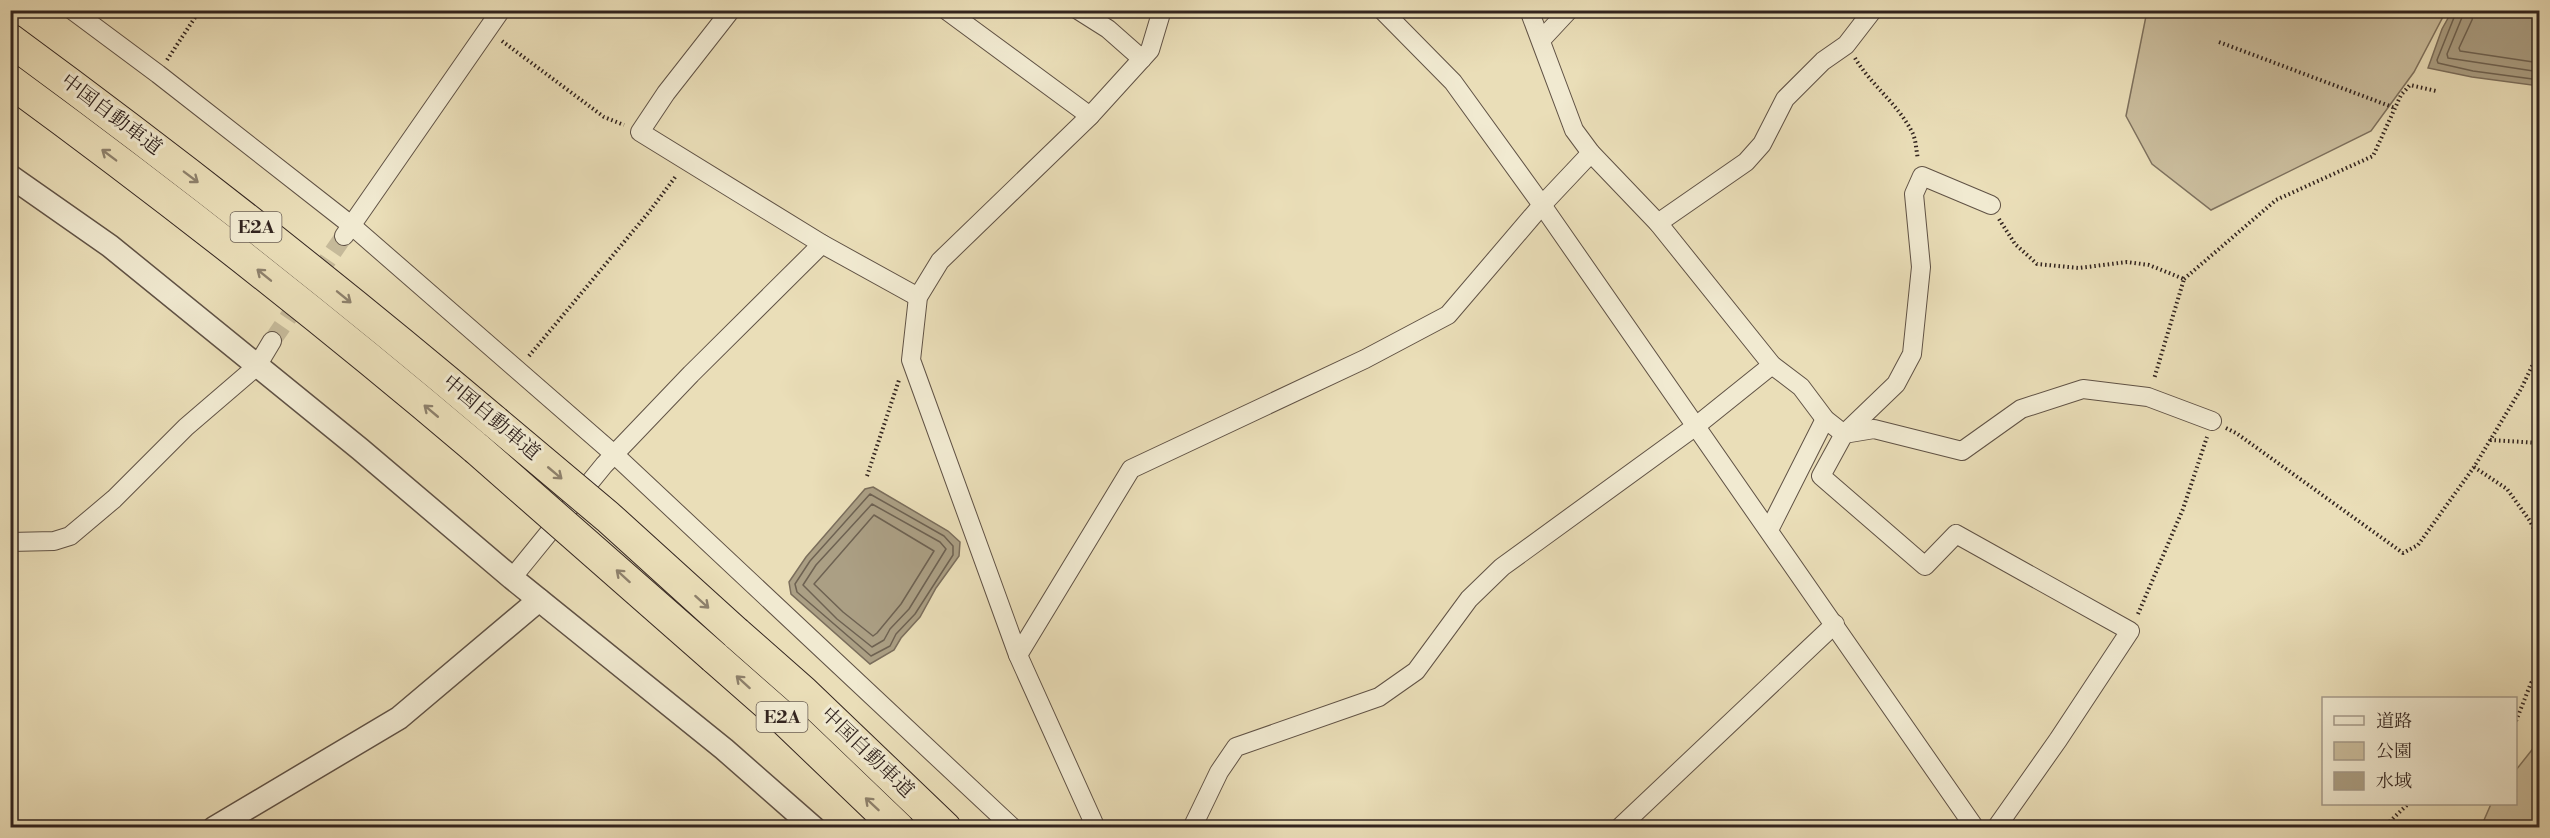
<svg xmlns="http://www.w3.org/2000/svg" width="2550" height="838" font-family="'Libre Bodoni','Noto Serif JP',serif">
<rect width="100%" height="100%" fill="#eadeb8"/>
<filter id="stains"><feTurbulence type="fractalNoise" baseFrequency=".00333" numOctaves="4"/><feColorMatrix values="0 0 0 0 .2 0 0 0 0 .09 0 0 0 0 .02 0 0 0 .5 -.17"/></filter>
<radialGradient id="worn" r=".72"><stop offset=".6" stop-color="#630" stop-opacity="0"/><stop offset="1" stop-color="#630" stop-opacity=".3"/></radialGradient>
<!-- green -->
<g fill="#cbbe9e" stroke="#7e715e" stroke-width="1.5">
<polygon points="2147,11 2148,10 2446,11 2414,72 2371,131 2211,210 2152,164 2126,116"/>
<polygon points="2539,741 2539,827 2481,827 2491,804 2516,804 2516,770"/>
</g>
<!-- water -->
<g fill="#ab9f84" stroke="#7b6e5c" stroke-width="1.5">
<polygon points="2452,11 2539,11 2539,86 2472,77 2428,68 2442,29"/>
<polygon points="873,487 948,531 960,542 959,556 936,588 920,617 901,638 894,650 870,664 791,594 789,582 806,557 865,489"/>
</g>
<g fill="none" stroke-linecap="round" stroke-linejoin="round">
<!-- shore -->
<g stroke="#6e6252" stroke-width="1.5">
<polyline points="2457,10 2437,60 2438,63 2473,71 2540,80"/>
<polyline points="2465,10 2447,54 2448,58 2540,72"/>
<polyline points="2474,10 2472,20 2459,48 2460,51 2540,63"/>
<polygon points="870,494 944,536 953,546 953,555 915,614 896,634 890,646 871,656 797,592 795,584 810,561"/>
<polygon points="872,504 940,542 946,549 909,609 890,629 884,640 872,647 837,619 803,585 816,565"/>
<polygon points="874,515 934,551 901,604 877,633 873,636 843,612 814,584"/>
</g>
<!-- minor-tunnel -->
<polyline stroke="#c5b999" stroke-width="18" stroke-dasharray="18 9" stroke-linecap="butt" points="272,341 344,236"/>
<defs>
<g id="minor">
<polyline points="72,10 158,74 351,225 615,455 1013,828"/>
<polyline points="731,10 666,93 640,132 822,244 918,297"/>
<polyline points="946,10 1090,116"/>
<polyline points="1078,10 1108,29 1142,59"/>
<polyline points="1382,10 1453,82 1542,205 1975,828"/>
<polyline points="1529,10 1574,130 1591,153 1658,223 1772,365 1801,387 1825,419 1844,434 1874,429 1962,451 2021,409 2083,389 2148,397 2212,421"/>
<polyline points="1542,39 1569,10"/>
<polyline points="1991,205 1922,176 1914,194 1921,267 1912,354 1896,384 1844,434 1821,476 1925,566 1956,534 2130,631 2058,740 1996,828"/>
<polyline points="1658,223 1746,162 1762,144 1785,99 1823,61 1846,45 1873,10"/>
<polyline points="344,236 501,10"/>
<polyline points="1769,530 1825,419"/>
<polyline points="10,542 54,541 70,536 114,499 186,427 257,366 272,341"/>
<polyline points="512,578 604,465 691,374 822,244"/>
<polyline points="1018,655 1131,469 1365,359 1448,315 1542,205 1591,153"/>
<polyline points="1096,828 1018,655 911,360 918,297 940,261 1090,116 1150,50 1162,10"/>
<polyline points="1192,828 1219,772 1236,747 1379,697 1416,671 1469,599 1502,567 1696,426 1772,365"/>
<polyline points="1619,828 1835,624"/>
</g>
<g id="tertiary">
<polyline points="10,176 110,246 360,449 512,578 724,749 814,828"/>
<polyline points="214,828 399,718 539,600"/>
</g>
<g id="motorway">
<path d="M 10,40 C 176,162 338,289 495,422"/>
<path d="M 10,81 C 170,198 325,320 476,448"/>
<polyline points="736,633 803,692 945,828"/>
<polyline points="714,657 780,715 898,828"/>
</g>
</defs>
<!-- minor casing -->
<use href="#minor" stroke="#605245" stroke-width="20"/>
<!-- tertiary casing -->
<use href="#tertiary" stroke="#605245" stroke-width="25"/>
<!-- motorway casing -->
<use href="#motorway" stroke="#32241f" stroke-width="34"/>
<!-- path -->
<g stroke="#32241f" stroke-width="4" stroke-dasharray="1.5 3" stroke-linecap="butt">
<polyline points="502,41 604,117 624,125"/>
<polyline points="2219,42 2395,108"/>
<path d="M 1855,58 C 1871,85 1898,104 1912,132 C 1916,139 1916,150 1918,159"/>
<polyline points="167,60 200,10"/>
<polyline points="1999,219 2015,244 2037,264 2079,268 2127,262 2149,265 2184,279 2154,379"/>
<polyline points="2184,279 2276,200 2373,156 2401,95 2410,85 2436,91"/>
<polyline points="529,356 649,212 676,176"/>
<polyline points="2226,428 2236,433 2403,553 2418,545 2474,467 2521,389 2536,358 2540,357"/>
<polyline points="2490,440 2540,443"/>
<polyline points="2474,467 2507,489 2530,521 2540,541"/>
<polyline points="867,476 899,380"/>
<polyline points="2138,614 2183,509 2207,437"/>
<polyline points="2516,721 2531,683 2540,675"/>
<polyline points="2383,828 2408,804"/>
</g>
<!-- minor -->
<use href="#minor" stroke="#f1ead1" stroke-width="18"/>
<!-- tertiary -->
<use href="#tertiary" stroke="#f1ead1" stroke-width="22"/>
<!-- motorway -->
<use href="#motorway" stroke="#eadeb8" stroke-width="32"/>
<defs>
<g id="motorway-bridge">
<polyline points="495,422 608,517 736,633"/>
<polyline points="476,448 714,657"/>
</g>
</defs>
<!-- motorway-bridge casing -->
<use href="#motorway-bridge" stroke="#32241f" stroke-width="34" stroke-linecap="butt"/>
<!-- motorway-bridge -->
<use href="#motorway-bridge" stroke="#eadeb8" stroke-width="32"/>
</g>
<!-- one-way arrows -->
<defs><path id="oneway-shaft" d="M-6 0H5M1.5-3L5.5 0L1.5 3" fill="none" stroke-width="1.6" stroke-linecap="round" stroke-linejoin="round" transform="scale(1.5)"/></defs>
<g stroke="#8e816c">
<use href="#oneway-shaft" transform="translate(109 155) rotate(-143)"/>
<use href="#oneway-shaft" transform="translate(191 177) rotate(37)"/>
<use href="#oneway-shaft" transform="translate(264 275) rotate(-141)"/>
<use href="#oneway-shaft" transform="translate(344 297) rotate(39)"/>
<use href="#oneway-shaft" transform="translate(431 411) rotate(-140)"/>
<use href="#oneway-shaft" transform="translate(555 473) rotate(40)"/>
<use href="#oneway-shaft" transform="translate(623 576) rotate(-138)"/>
<use href="#oneway-shaft" transform="translate(702 602) rotate(42)"/>
<use href="#oneway-shaft" transform="translate(743 682) rotate(-138)"/>
<use href="#oneway-shaft" transform="translate(872 804) rotate(-137)"/>
</g>
<g text-anchor="middle" dominant-baseline="central" stroke-width="6" stroke-linejoin="round" paint-order="stroke">
<!-- shield labels -->
<g fill="#f1ead1" stroke="#6b5f54" stroke-width="1.5">
<rect x="230.5" y="212" width="51" height="30" rx="4.5"/>
<rect x="756.5" y="702" width="51" height="30" rx="4.5"/>
</g>
<g font-size="18" font-weight="bold" fill="#32241f">
<text x="256" y="227">E2A</text>
<text x="782" y="717">E2A</text>
</g>
<!-- street labels -->
<g font-size="20" fill="#32241f" stroke="#f1ead1">
<text transform="translate(111 115) rotate(37)">中国自動車道</text>
<text transform="translate(491 418) rotate(40)">中国自動車道</text>
<text transform="translate(867 753) rotate(44)">中国自動車道</text>
</g>
</g>
<!-- margin -->
<rect width="2550" height="838" fill="none" stroke="#eadeb8" stroke-width="36"/>
<rect x="12" y="12" width="2526" height="814" fill="none" stroke="#32241f" stroke-width="3"/>
<rect x="18" y="18" width="2514" height="802" fill="none" stroke="#32241f" stroke-width="1.5"/>
<!-- legend -->
<rect x="2322" y="697" width="195" height="108" fill="#f1ead1" stroke="#a59b8a" stroke-width="1.5"/>
<rect x="2334" y="716" width="30" height="9" fill="#f1ead1" stroke="#a59b8a" stroke-width="1.5"/>
<text x="2376" y="727" font-size="18" fill="#32241f">道路</text>
<rect x="2334" y="742" width="30" height="18" fill="#cbbe9e" stroke="#a59b8a" stroke-width="1.5"/>
<text x="2376" y="757" font-size="18" fill="#32241f">公園</text>
<rect x="2334" y="772" width="30" height="18" fill="#ab9f84" stroke="#a59b8a" stroke-width="1.5"/>
<text x="2376" y="787" font-size="18" fill="#32241f">水域</text>
<rect width="100%" height="100%" filter="url(#stains)"/>
<rect width="100%" height="100%" fill="url(#worn)"/>
</svg>
